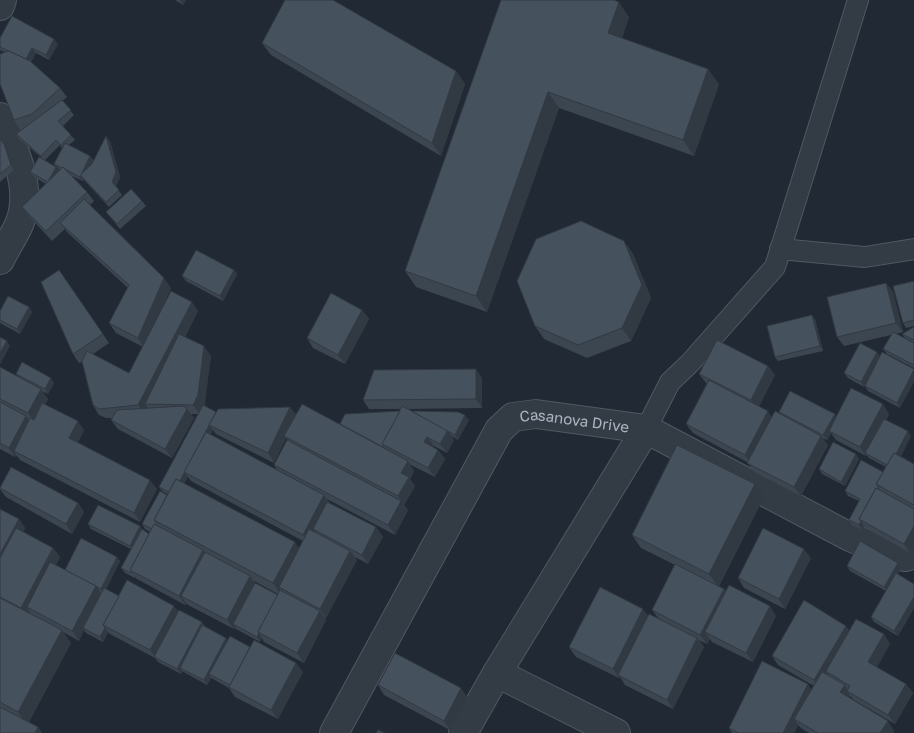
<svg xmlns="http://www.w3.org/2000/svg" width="914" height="733" font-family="'Golos Text',sans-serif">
<rect width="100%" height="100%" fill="#202934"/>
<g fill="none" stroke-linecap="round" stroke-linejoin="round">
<defs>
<g id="service">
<polyline points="780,249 865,257 914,249"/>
<polyline points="646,429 670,382 690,363 775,267 858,0"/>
</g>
<g id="minor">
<polyline points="0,6 2,0"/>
<path d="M 0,117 C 14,149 33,187 20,222 C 15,235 6,247 0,260"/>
<polyline points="497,673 616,733"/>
<path id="s1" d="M 334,733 L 499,430 L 513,417 L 536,414 L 646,429 L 850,537 L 890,554 L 905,557 L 912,555 L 914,551"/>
<polyline points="463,733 497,673 646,429"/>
</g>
</defs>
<!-- service casing -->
<use href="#service" stroke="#505963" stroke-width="22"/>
<!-- minor casing -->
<use href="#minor" stroke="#505963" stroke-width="30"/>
<!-- service -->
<use href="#service" stroke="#333b45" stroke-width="20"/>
<!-- minor -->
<use href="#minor" stroke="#333b45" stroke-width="28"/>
</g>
<!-- wall -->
<g fill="#3c4651" fill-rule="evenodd">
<polygon points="175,0 186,0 183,5"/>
<polygon points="501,0 629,17 622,38 719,84 694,156 559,108 487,312 416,287 405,271"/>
<path d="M 0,38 L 58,44 L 49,60 L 36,53 L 31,62 L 60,88 L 67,97 L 62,101 L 74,115 L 63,126 L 75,140 L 69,145 L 90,156 L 94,161 L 91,165 L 110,141 L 120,177 L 116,186 L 122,195 L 109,207 L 84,180 L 83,181 L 72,176 L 87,192 L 94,201 L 90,205 L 171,288 L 158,316 L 198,311 L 185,337 L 211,356 L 204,405 L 216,412 L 290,407 L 296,415 L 341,425 L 340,424 L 400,411 L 401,409 L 369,409 L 363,400 L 482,378 L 482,408 L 407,409 L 413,412 L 469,420 L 458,440 L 452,436 L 454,440 L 447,453 L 434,446 L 433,447 L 438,450 L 445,459 L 435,477 L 409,464 L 414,471 L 410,479 L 415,486 L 404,505 L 408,510 L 395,535 L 327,499 L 330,503 L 376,527 L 383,537 L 368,564 L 355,557 L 357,560 L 326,618 L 324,617 L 326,620 L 304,663 L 264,642 L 262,638 L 260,642 L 236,629 L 235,627 L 234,629 L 188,605 L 186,603 L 185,605 L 137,579 L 135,577 L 135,578 L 125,573 L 121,568 L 131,549 L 91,529 L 88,524 L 140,526 L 142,530 L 149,534 L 150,532 L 145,529 L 142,524 L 168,494 L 163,492 L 159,487 L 198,414 L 191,414 L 194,418 L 172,458 L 118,429 L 111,420 L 112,418 L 106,418 L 99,415 L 93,405 L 82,362 L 79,363 L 73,354 L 59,270 L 109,343 L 93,354 L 129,373 L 143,347 L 116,333 L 109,323 L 128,288 L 67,232 L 65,229 L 52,241 L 29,216 L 22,207 L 46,184 L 34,177 L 30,172 L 42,158 L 19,139 L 16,134 L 23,129 L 20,130 L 14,120 L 5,52 L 0,50 ZM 60,145 L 62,148 L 54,164 L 58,169 L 60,170 L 59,171 L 45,160 ZM 213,430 L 216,434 L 274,463 L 286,438 L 288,440 L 274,465 L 277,470 L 210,434 ZM 188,477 L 191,481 L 303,541 L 299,548 L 184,483 ZM 254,581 L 278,594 L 278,595 L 255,583 Z"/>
<polygon points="262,43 456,71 465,84 441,156 271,55"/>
<polygon points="0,139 7,149 14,170 0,182"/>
<polygon points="142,201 146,206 120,229 106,212"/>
<polygon points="624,241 633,254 651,298 631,341 587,358 544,339 535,326"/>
<polygon points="234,270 237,274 223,301 186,281 182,276"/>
<polygon points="914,281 914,326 906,328 903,323"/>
<polygon points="886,283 893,292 903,332 896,334 905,338 902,334 914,327 914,368 887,354 883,349 891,335 844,346 837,337"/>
<polygon points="29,307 32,312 20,334 0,323 0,311"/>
<polygon points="362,310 369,319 345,364 313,348 307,338"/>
<polygon points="815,319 823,351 778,361 775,357"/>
<polygon points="877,352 880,356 900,408 868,391 865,386 864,387 848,378 844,373"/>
<polygon points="768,366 775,375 759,406 772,417 782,415 779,412 835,414 836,417 889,414 886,420 911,436 901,456 914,464 914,546 910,553 866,528 864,526 862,530 852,525 849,520 859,501 848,496 845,491 883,472 886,467 869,458 867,455 866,456 836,440 831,433 827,440 822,438 828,445 801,496 754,472 747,462 693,433 686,424 707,384 706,383 699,374"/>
<polygon points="0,367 19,377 16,374 54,383 48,394 42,391 48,399 45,404 84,430 78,442 157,489 140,522 20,460 16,455 15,457 0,449"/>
<polygon points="856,454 859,459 845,486 822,474 819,469"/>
<polygon points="0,487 78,503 84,512 72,534 6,497 0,489"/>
<polygon points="764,497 719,586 724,589 726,591 776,616 753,662 712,642 710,639 707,644 699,640 704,647 673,709 625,685 620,677 619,678 576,657 569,647 658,618 652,610 675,565 641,548 632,535"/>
<polygon points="0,509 19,519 25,528 23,532 53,548 60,557 56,565 65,570 117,557 120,561 106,589 119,596 178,612 226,638 227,640 250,647 296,663 303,672 278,719 235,697 229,688 213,679 211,678 207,685 182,671 181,674 158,662 155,658 110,634 108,632 103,642 86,633 84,630 79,641 63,632 71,643 29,722 38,727 42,733 0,733"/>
<polygon points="811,558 785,609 744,588 738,578"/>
<polygon points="847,566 901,568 898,574 914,584 914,608 898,636 874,622 871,617 886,591 850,571"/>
<polygon points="850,630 890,644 877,667 906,684 913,693 895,724 854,700 850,696 849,698 894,731 893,733 809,733 801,728 798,725 794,733 732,733 729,728 812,690 814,686 778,665 772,656"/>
<polygon points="378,685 468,698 450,730 384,695"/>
</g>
<!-- shaded-wall -->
<g fill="#313942">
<polygon points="180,0 186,0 183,5"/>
<polygon points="619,2 629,17 618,48 608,33"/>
<polygon points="54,39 58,44 49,60 46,55"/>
<polygon points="32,48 36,53 29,65 25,60"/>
<polygon points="708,69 719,84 694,156 683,140"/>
<polygon points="456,71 465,84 441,156 432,143"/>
<polygon points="548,92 559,108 487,312 476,296"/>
<polygon points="106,136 110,141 120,177 116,187 112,182"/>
<polygon points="4,144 7,149 14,170 11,165"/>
<polygon points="90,156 94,161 84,180 80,175 84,180 83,181 80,177"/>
<polygon points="56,167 60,172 48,182"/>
<polygon points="624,241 633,254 651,298 631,341 622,328"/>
<polygon points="234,270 237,274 223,301 220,296"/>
<polygon points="164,278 171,288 144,348 138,338"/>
<polygon points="886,283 893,292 903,332 896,323"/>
<polygon points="192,302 198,311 150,404 145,404 148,408 145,415 138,405"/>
<polygon points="29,307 32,312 20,334 17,329"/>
<polygon points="362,310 369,319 345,364 338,355"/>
<polygon points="812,315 815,319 823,351 820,346"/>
<polygon points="7,341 10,346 0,365 0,353"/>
<polygon points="204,346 211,356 205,404 200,414 193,405"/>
<polygon points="877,352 880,357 864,387 861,382"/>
<polygon points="768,366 775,375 758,409 751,400"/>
<polygon points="476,369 482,378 482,408 476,399"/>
<polygon points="914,370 914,382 900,408 897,403"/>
<polygon points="51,378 54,383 48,394 45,389"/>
<polygon points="41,389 48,399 35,423 28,413"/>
<polygon points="883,404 889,414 867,454 865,453 867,455 866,456 860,447"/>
<polygon points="290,407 296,416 284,436 286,438 274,463 268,453"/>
<polygon points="187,409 194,418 172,458 165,449"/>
<polygon points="768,411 774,421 751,464 745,455"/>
<polygon points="835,414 838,419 829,431 831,433 827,440 823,435"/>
<polygon points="465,415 469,420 458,440 455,435"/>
<polygon points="26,416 32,425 14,451 16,455 15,457 9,448"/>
<polygon points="78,421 84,430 75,447 69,438"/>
<polygon points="209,425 213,430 189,474 184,472"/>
<polygon points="448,430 454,440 447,453 440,444"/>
<polygon points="908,431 911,436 893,471 889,466"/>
<polygon points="821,436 828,445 801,496 794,487"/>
<polygon points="427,437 434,446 431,452 424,442"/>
<polygon points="438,450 445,459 435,477 428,468"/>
<polygon points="856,454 859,459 845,486 841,482"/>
<polygon points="408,461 414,471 410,479 415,486 404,505 408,510 395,535 388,525 401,501 398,496 401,473"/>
<polygon points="184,472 188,477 176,499 173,494"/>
<polygon points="150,480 157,489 140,522 134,513"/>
<polygon points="755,484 764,497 718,587 709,574"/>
<polygon points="324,495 331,505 313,529 316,533 310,544 303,535"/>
<polygon points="78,503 84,512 72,534 66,524"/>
<polygon points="19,519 25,528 0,576 0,554"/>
<polygon points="861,521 864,526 862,530 859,525"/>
<polygon points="140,526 143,531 134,550 130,546"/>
<polygon points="914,526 914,546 910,553 904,544"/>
<polygon points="376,527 383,537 368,564 362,555"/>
<polygon points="295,542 304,555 279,587 283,594 282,596 273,583"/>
<polygon points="53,548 60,557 32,610 27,607 30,613 28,618 21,608"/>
<polygon points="804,549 811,558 785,609 779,599"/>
<polygon points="203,550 209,559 181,596 186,603 185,605 179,596"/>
<polygon points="350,551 357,560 326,618 320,609"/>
<polygon points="117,557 120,561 104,594 101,589"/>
<polygon points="898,563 901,568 888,592 884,587"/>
<polygon points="250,576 257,586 233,624 235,627 234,629 227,620"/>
<polygon points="96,586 103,596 83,628 84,630 79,641 72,631"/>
<polygon points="724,589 731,599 705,632 710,639 707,644 700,635"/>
<polygon points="914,597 914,608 898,636 894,631"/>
<polygon points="174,606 181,615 156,658 150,650"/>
<polygon points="770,606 776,616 753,662 746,653"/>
<polygon points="643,609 650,618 618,675 620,677 619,678 613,669"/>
<polygon points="320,611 326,620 304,663 297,653"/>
<polygon points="202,622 206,627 180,668 182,671 181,674 177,669"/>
<polygon points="846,626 853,635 826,671 829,676 821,690 814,680"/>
<polygon points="105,628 108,632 103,642 100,637"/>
<polygon points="62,630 71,643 27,725 18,712"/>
<polygon points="259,633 262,638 260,642 257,637"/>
<polygon points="884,634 890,644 875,671 868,662"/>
<polygon points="226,638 230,643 209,674 211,678 207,685 204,680"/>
<polygon points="697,638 704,647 673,709 667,700"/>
<polygon points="296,663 303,672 278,719 271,710"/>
<polygon points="808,684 814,694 794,719 798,725 794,733 783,733"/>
<polygon points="906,684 913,693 895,724 888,715"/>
<polygon points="845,685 849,692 847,691 850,696 847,702 840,692"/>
<polygon points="461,688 468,698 450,730 444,721"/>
<polygon points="888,721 894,731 893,733 880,733"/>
<polygon points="38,727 42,733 35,733"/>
</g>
<!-- building -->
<g fill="#46515e" stroke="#313942">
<polygon points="285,0 333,0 456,71 432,143 262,43"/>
<polygon points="501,0 614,0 619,2 608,33 708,69 683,140 548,92 476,296 405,271"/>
<polygon points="12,16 54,39 46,55 32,48 26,59 0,47 0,38"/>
<polygon points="9,51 30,61 60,88 32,114 14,120 0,84 0,54"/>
<polygon points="62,100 71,110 58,121 71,135 61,145 56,140 41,156 16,134"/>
<polygon points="106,136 116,172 112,182 119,190 106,202 80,175 92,164"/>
<polygon points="0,139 4,144 11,165 0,174"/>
<polygon points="65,143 90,156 80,177 65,169 63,167 62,168 54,164"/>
<polygon points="39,157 56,167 48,182 30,172"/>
<polygon points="63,167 87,192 46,231 22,207"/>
<polygon points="131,189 142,201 117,224 106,212"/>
<polygon points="84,199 164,278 138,338 109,323 129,285 60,223"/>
<polygon points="581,221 624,241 642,285 622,328 578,345 535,326 517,281 536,239"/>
<polygon points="196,250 234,270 220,296 182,276"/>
<polygon points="59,270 103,334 73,354 41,282"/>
<polygon points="914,281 914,320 903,323 893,286"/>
<polygon points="886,283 896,323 837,337 827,297"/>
<polygon points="171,291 192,302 138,405 99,409 93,405 82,361 87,351 129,373"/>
<polygon points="331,293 362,310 338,355 307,338"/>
<polygon points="8,296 29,307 17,329 0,320 0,311"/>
<polygon points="812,315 820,346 775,357 767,326"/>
<polygon points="914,327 914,340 902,334"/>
<polygon points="893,332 914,343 914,365 883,349"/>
<polygon points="179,334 204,346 198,395 193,405 145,404"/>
<polygon points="0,337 7,341 0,353"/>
<polygon points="717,340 768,366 751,400 699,374"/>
<polygon points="860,343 877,352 861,382 844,373"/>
<polygon points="882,352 914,369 914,370 897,403 865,386"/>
<polygon points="22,362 51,378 45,389 16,374"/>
<polygon points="0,367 41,389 28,413 0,399"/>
<polygon points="476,369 476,399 363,400 374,370"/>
<polygon points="709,380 768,411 745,455 686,424"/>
<polygon points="851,388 883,404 860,447 829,431"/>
<polygon points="790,391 835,414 823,435 779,412"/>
<polygon points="0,402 26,416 9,448 0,443"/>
<polygon points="42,403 78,421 69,438 150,480 134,513 14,451 30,418 34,420"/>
<polygon points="302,404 408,461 401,473 409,477 398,496 284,436"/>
<polygon points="203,405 216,412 180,481 176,479 169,492 159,487"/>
<polygon points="183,406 187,409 165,449 111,420 117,410"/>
<polygon points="402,406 448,430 440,444 427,437 424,442 438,450 428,468 382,444"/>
<polygon points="290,407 268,453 209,425 218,409"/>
<polygon points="400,411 382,444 384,446 383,447 340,424 345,414"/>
<polygon points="414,411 458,412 465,415 455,435 413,412"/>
<polygon points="775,411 821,436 794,487 747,463"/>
<polygon points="884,419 908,431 896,454 894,453 887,465 865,453"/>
<polygon points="206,432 324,495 303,535 184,472"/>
<polygon points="287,440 401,501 388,525 274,465"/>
<polygon points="833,442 856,454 841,482 819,469"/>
<polygon points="677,445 755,484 709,574 632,535"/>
<polygon points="894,453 914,464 914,505 876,484"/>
<polygon points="861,460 883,472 876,484 879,488 878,489 876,488 859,519 861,521 859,525 849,520 860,499 845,491"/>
<polygon points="11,467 78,503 66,524 0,488"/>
<polygon points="176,479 295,542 273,583 154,520"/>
<polygon points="876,488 914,509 914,526 904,544 859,519"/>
<polygon points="160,491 167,495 154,520 157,524 157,526 154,524 152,529 142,524"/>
<polygon points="327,502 376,527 362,555 313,529"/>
<polygon points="98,505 140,526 130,546 88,524"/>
<polygon points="0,509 19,519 0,554"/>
<polygon points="154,524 203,550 179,596 130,570"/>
<polygon points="16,528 53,548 21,608 0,597 0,558"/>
<polygon points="763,528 804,549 779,599 738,578"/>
<polygon points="142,529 149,534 130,570 132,572 131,573 121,568"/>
<polygon points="309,529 350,551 320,609 279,587"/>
<polygon points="81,538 117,557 101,589 65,570"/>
<polygon points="860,541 898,563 884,587 847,566"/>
<polygon points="205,552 250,576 227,620 181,596"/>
<polygon points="50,562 96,586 72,631 27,607"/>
<polygon points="675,564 724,589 700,635 652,610"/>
<polygon points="896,573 914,584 914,597 894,631 871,617"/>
<polygon points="127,580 174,606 150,650 103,625"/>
<polygon points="255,583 278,595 258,632 259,633 257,637 233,624"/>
<polygon points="729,585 770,606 746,653 705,632"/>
<polygon points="600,587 643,609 613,669 569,647"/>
<polygon points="104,588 119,596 103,625 105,628 100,637 83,628"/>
<polygon points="280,590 320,611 297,653 258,632"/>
<polygon points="0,598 62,630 18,712 0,702"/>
<polygon points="804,600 846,626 814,680 772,656"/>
<polygon points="179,610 202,622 177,669 154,657"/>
<polygon points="649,614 697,638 667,700 618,675"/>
<polygon points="856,619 884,634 868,662 906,684 888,715 847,691 850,686 826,671"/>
<polygon points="202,625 226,638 204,680 180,668"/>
<polygon points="230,636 250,647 230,685 209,674"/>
<polygon points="254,640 296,663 271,710 229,687"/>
<polygon points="395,653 461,688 444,721 378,685"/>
<polygon points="762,661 808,684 783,733 739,733 729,728"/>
<polygon points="822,672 845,685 840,692 888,721 880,733 818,733 794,719"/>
<polygon points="0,707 38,727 35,733 0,733"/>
<polygon points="378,730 385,733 376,733"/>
</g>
<g text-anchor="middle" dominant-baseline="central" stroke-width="4.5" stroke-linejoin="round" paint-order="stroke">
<!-- street labels -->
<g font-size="15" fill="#acb6c2" stroke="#182029">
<text stroke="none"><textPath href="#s1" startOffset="426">Casanova Drive</textPath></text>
</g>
</g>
</svg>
